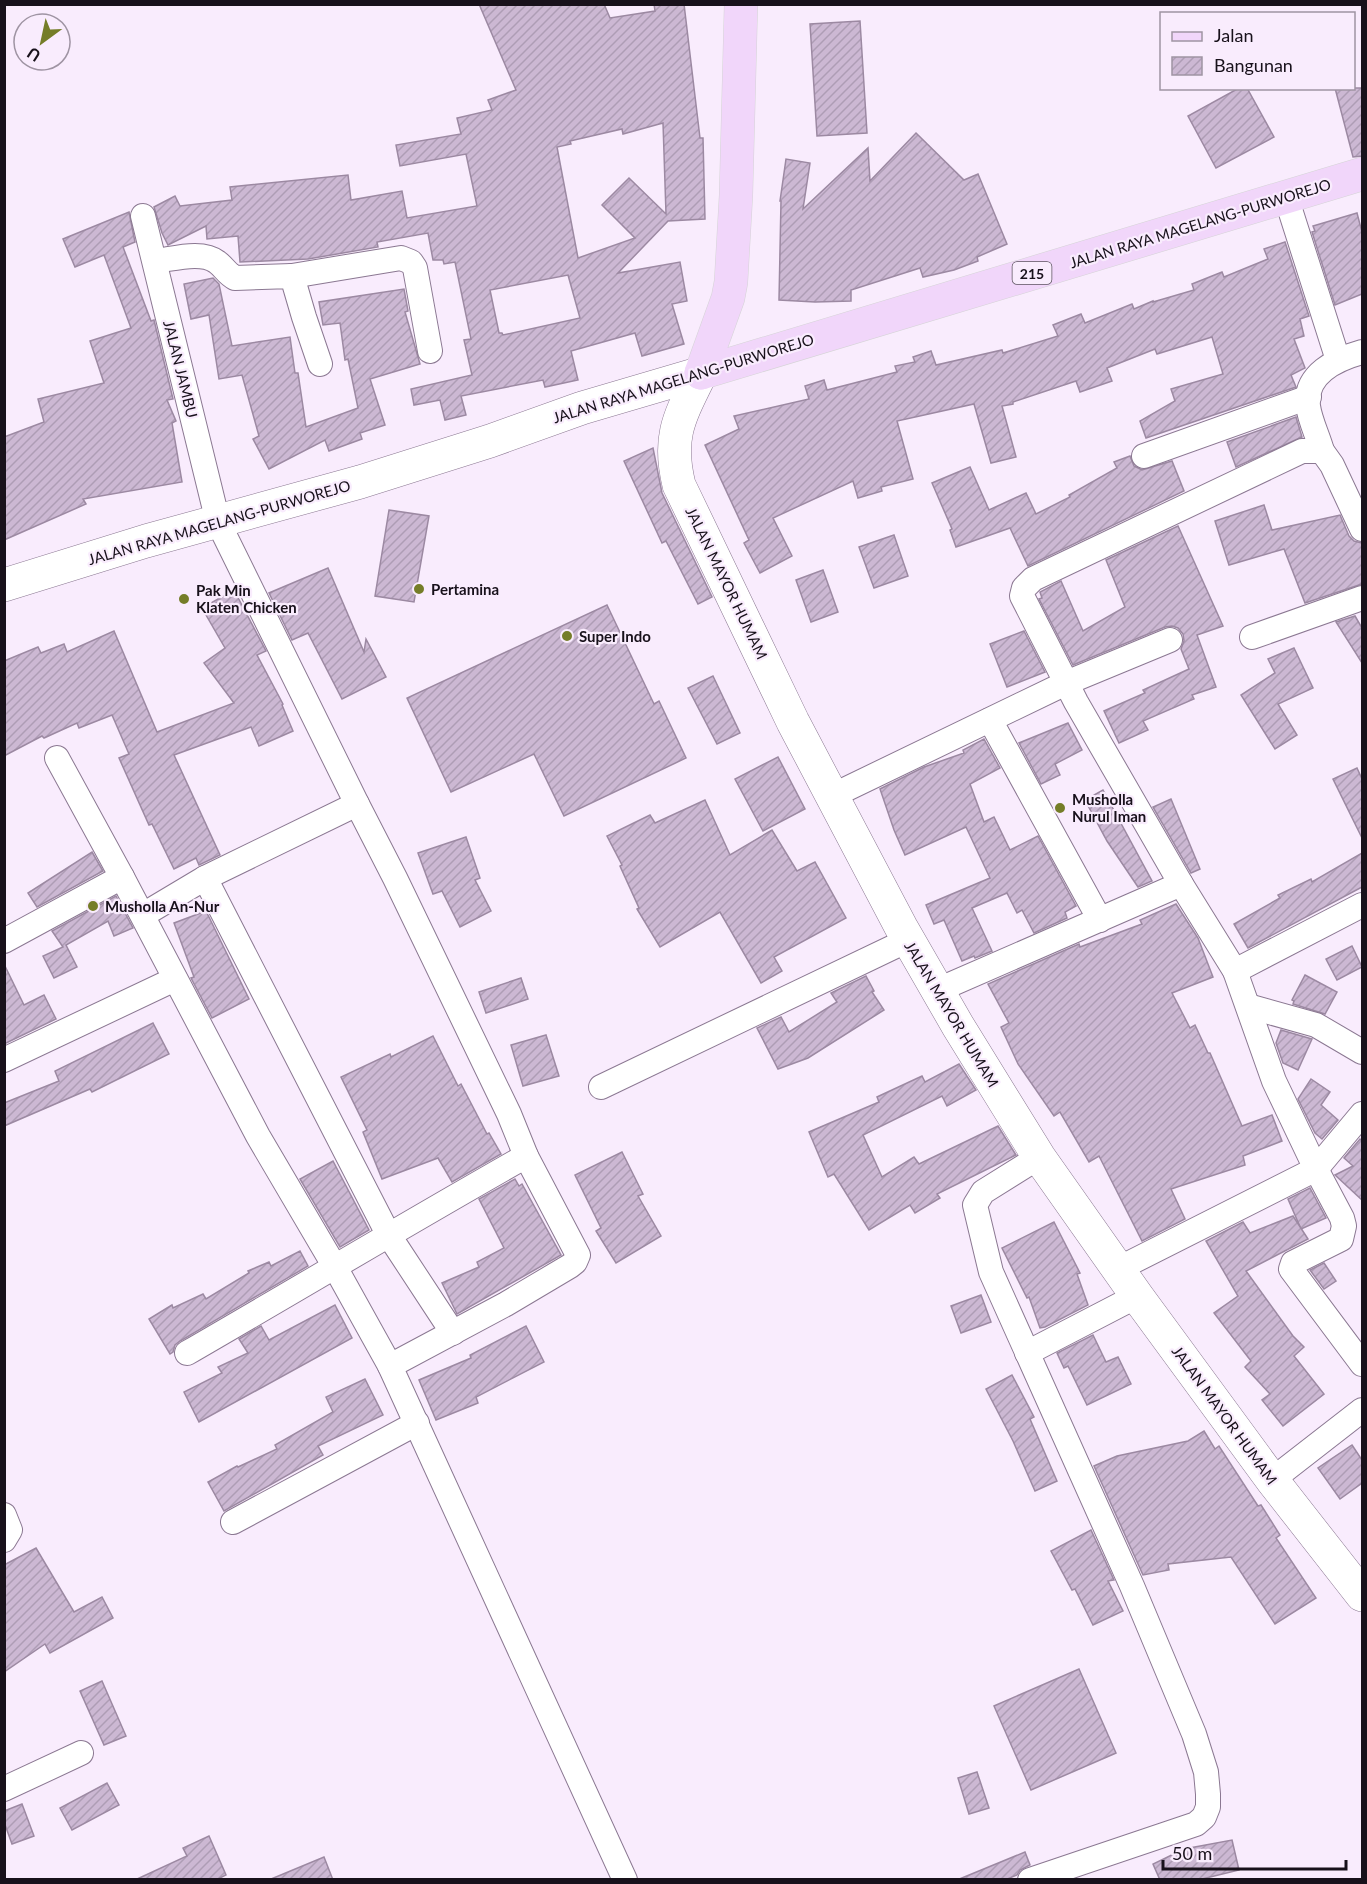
<svg xmlns="http://www.w3.org/2000/svg" width="1367" height="1884" font-family="Lato,sans-serif">
<defs>
<pattern id="building-hatch" width="6" height="6" patternUnits="userSpaceOnUse" patternTransform="scale(1.5)"><rect width="6" height="6" fill="#ccb8d3"/><path d="M-1 1l2-2M0 6l6-6M5 7l2-2" fill="none" stroke="#ae9db5"/></pattern>
</defs>
<rect width="100%" height="100%" fill="#f9ecfd"/>
<!-- building -->
<g fill="url(#building-hatch)" stroke="#9c89a2" stroke-width="1.5" fill-rule="evenodd">
<path d="M 479,4 L 604,4 L 610,18 L 655,11 L 654,4 L 684,4 L 700,138 L 703,138 L 705,219 L 668,221 L 618,273 L 680,262 L 687,301 L 672,304 L 684,344 L 642,356 L 635,333 L 571,351 L 578,380 L 545,387 L 543,380 L 461,396 L 466,415 L 445,420 L 440,400 L 414,405 L 411,389 L 472,375 L 464,340 L 471,339 L 455,262 L 444,264 L 443,260 L 433,260 L 428,233 L 377,242 L 378,247 L 308,259 L 240,262 L 238,236 L 207,239 L 206,226 L 168,245 L 162,233 L 154,207 L 175,196 L 180,206 L 232,200 L 230,187 L 348,175 L 351,200 L 402,191 L 407,218 L 477,206 L 466,154 L 400,166 L 396,145 L 461,134 L 457,118 L 492,110 L 488,100 L 516,90 ZM 663,123 L 666,214 L 629,178 L 602,205 L 635,238 L 578,258 L 557,147 L 571,144 L 570,141 L 622,129 L 623,134 ZM 568,275 L 580,318 L 503,335 L 502,333 L 499,333 L 490,290 Z"/>
<polygon points="860,21 867,133 817,136 810,24"/>
<polygon points="1239,88 1247,88 1274,137 1216,168 1188,116"/>
<polygon points="1335,88 1362,88 1362,156 1353,157"/>
<polygon points="916,133 964,180 978,174 1007,244 977,257 978,261 954,270 923,277 920,268 851,290 851,301 815,302 779,300 781,201 780,201 786,159 810,163 803,209 868,148 870,181"/>
<polygon points="129,212 135,242 123,247 151,321 154,320 173,399 167,400 176,421 172,423 182,482 83,499 86,504 4,540 4,437 44,422 38,399 104,383 90,341 131,328 104,255 75,267 63,239"/>
<polygon points="1357,213 1362,232 1362,294 1335,305 1312,232 1315,231 1313,226"/>
<polygon points="1285,242 1309,316 1300,319 1304,336 1294,339 1305,368 1291,375 1296,387 1146,438 1140,421 1175,401 1171,389 1223,374 1212,337 1157,354 1155,349 1107,368 1112,381 1080,392 1076,381 1013,402 1013,404 1002,406 1016,457 991,463 974,404 897,421 913,479 881,487 882,491 858,498 853,481 773,518 792,556 760,573 744,543 749,540 705,445 739,429 734,416 809,399 805,386 824,380 827,390 897,372 895,366 915,362 913,357 931,351 936,365 1002,350 1003,353 1058,336 1053,325 1081,314 1085,323 1132,304 1134,309 1153,301 1153,302 1194,290 1192,284 1222,272 1224,277 1268,259 1264,249"/>
<polygon points="213,278 219,284 232,346 290,337 295,373 298,373 306,427 358,408 348,359 345,360 340,323 323,325 319,302 404,289 408,311 405,312 420,364 370,379 385,425 360,433 362,439 329,451 325,440 269,469 253,439 259,436 242,375 219,379 209,315 191,319 184,284"/>
<polygon points="1296,417 1302,437 1236,467 1227,442"/>
<polygon points="653,448 662,493 712,597 698,604 666,541 662,543 624,461"/>
<polygon points="1130,456 1134,466 1142,470 1172,461 1184,491 1028,566 1010,528 956,547 950,530 952,529 932,483 970,467 989,510 1026,493 1036,514 1070,497 1069,495 1117,468 1114,462"/>
<polygon points="1264,505 1272,530 1340,515 1349,536 1354,541 1362,543 1362,584 1305,603 1284,549 1229,565 1215,521"/>
<polygon points="389,510 429,516 414,602 375,596"/>
<polygon points="1178,526 1223,626 1197,635 1216,687 1192,695 1194,699 1143,721 1148,730 1119,743 1104,711 1145,693 1143,690 1189,669 1181,649 1184,641 1183,634 1178,628 1172,626 1165,627 1073,665 1039,599 1042,598 1040,592 1061,581 1083,631 1125,607 1106,560"/>
<polygon points="894,535 908,576 874,588 859,547"/>
<polygon points="328,568 364,652 366,639 386,677 342,699 308,633 292,640 269,593"/>
<polygon points="823,570 838,612 811,622 796,580"/>
<polygon points="234,590 266,651 257,655 283,704 282,705 293,731 259,746 251,727 174,755 220,855 199,865 196,858 174,869 152,824 149,825 119,758 129,754 112,715 79,728 77,723 44,738 42,736 4,756 4,661 38,647 41,653 64,644 67,652 114,631 157,732 234,703 204,663 225,648 202,608"/>
<polygon points="607,605 654,704 659,701 686,758 564,816 534,754 451,792 407,698"/>
<polygon points="1355,616 1362,628 1362,663 1336,622"/>
<polygon points="1024,631 1045,672 1007,687 990,644"/>
<polygon points="1294,648 1313,688 1278,704 1297,735 1275,749 1241,695 1275,673 1268,659"/>
<polygon points="713,676 740,733 717,744 688,688"/>
<polygon points="1068,723 1082,750 1055,764 1060,775 1041,784 1019,743"/>
<polygon points="984,739 1000,768 970,784 984,822 994,817 1010,850 1038,836 1076,906 1065,912 1067,918 1034,933 1022,910 1017,913 1007,893 972,908 992,951 975,958 974,956 962,961 944,920 934,924 926,905 990,878 966,827 905,855 894,830 880,789 924,767 964,753 963,750"/>
<polygon points="778,757 805,809 763,831 735,779"/>
<polygon points="1357,768 1362,779 1362,838 1333,779"/>
<polygon points="1103,790 1152,881 1138,887 1107,841 1085,800"/>
<polygon points="1171,799 1200,869 1191,873 1153,807"/>
<polygon points="705,800 730,855 772,830 797,871 815,862 846,918 774,957 782,971 761,983 720,912 660,947 637,909 639,908 620,866 622,865 607,836 650,815 655,823"/>
<polygon points="466,837 480,878 475,880 491,911 460,927 442,891 433,894 418,853"/>
<polygon points="92,852 103,871 37,907 28,893"/>
<polygon points="1362,853 1362,887 1248,948 1234,924 1280,898 1278,895 1311,879 1312,882"/>
<polygon points="116,896 133,928 114,936 108,921 66,945 77,967 54,978 43,956 63,947 52,931"/>
<polygon points="1176,904 1198,938 1213,977 1172,993 1190,1028 1195,1025 1208,1053 1210,1053 1242,1126 1272,1115 1282,1141 1243,1156 1245,1165 1171,1189 1185,1219 1142,1241 1099,1156 1089,1162 1060,1112 1054,1116 1018,1064 1001,1027 1009,1023 988,984 1079,944 1080,947 1142,924 1140,920"/>
<polygon points="206,911 249,999 212,1018 191,978 194,977 174,923"/>
<polygon points="1352,946 1362,967 1337,980 1326,959"/>
<polygon points="4,964 24,1005 44,995 56,1019 4,1044"/>
<polygon points="1305,975 1337,992 1325,1014 1293,1004 1294,1001 1292,1000"/>
<polygon points="866,976 874,991 872,992 884,1010 808,1058 778,1069 757,1028 781,1017 789,1032 837,1002 831,993"/>
<polygon points="521,978 528,999 486,1013 479,992"/>
<polygon points="153,1023 169,1054 92,1092 90,1089 4,1126 4,1103 59,1081 55,1071"/>
<polygon points="1281,1030 1312,1039 1298,1070 1283,1063 1276,1043"/>
<polygon points="546,1035 559,1076 523,1086 511,1045"/>
<polygon points="433,1036 458,1086 461,1084 487,1134 489,1133 501,1154 452,1182 438,1158 382,1179 363,1132 367,1130 341,1077 390,1054 391,1057"/>
<polygon points="959,1064 976,1090 947,1106 942,1096 863,1135 882,1177 914,1157 919,1164 998,1126 1016,1155 937,1194 940,1198 915,1213 910,1205 869,1230 834,1174 828,1177 809,1132 879,1102 877,1097 922,1076 925,1082"/>
<polygon points="1311,1079 1330,1092 1321,1105 1338,1120 1322,1139 1315,1133 1298,1099"/>
<polygon points="1360,1139 1362,1141 1362,1200 1335,1175 1353,1166 1344,1158"/>
<polygon points="622,1152 643,1194 638,1196 661,1236 616,1263 596,1231 601,1228 575,1175"/>
<polygon points="333,1161 369,1230 340,1247 300,1179"/>
<polygon points="515,1179 519,1186 522,1184 561,1255 457,1314 442,1283 479,1267 477,1262 504,1248 479,1199"/>
<polygon points="1310,1188 1326,1218 1301,1229 1288,1199"/>
<polygon points="1293,1216 1308,1239 1246,1271 1293,1336 1304,1347 1294,1356 1324,1394 1283,1426 1262,1400 1270,1394 1245,1367 1251,1361 1214,1313 1238,1296 1206,1241 1243,1222 1250,1233"/>
<polygon points="1054,1222 1080,1273 1077,1274 1088,1305 1045,1327 1040,1328 1029,1297 1027,1298 1002,1248"/>
<polygon points="300,1251 308,1266 180,1341 175,1345 173,1352 170,1354 149,1319 172,1305 173,1308 203,1294 206,1299 249,1273 248,1271 269,1262 271,1266"/>
<polygon points="1324,1263 1336,1281 1324,1289 1310,1270"/>
<polygon points="981,1295 991,1322 961,1333 951,1306"/>
<polygon points="335,1305 352,1338 199,1422 184,1392 222,1373 218,1367 248,1353 239,1339 261,1326 269,1340"/>
<polygon points="526,1326 544,1362 476,1397 478,1403 436,1420 419,1380 471,1358 470,1355"/>
<polygon points="1093,1335 1106,1362 1118,1357 1131,1384 1087,1405 1068,1366 1064,1368 1057,1353"/>
<polygon points="1012,1375 1034,1417 1030,1419 1057,1481 1035,1491 1013,1441 986,1389"/>
<polygon points="365,1379 383,1415 318,1446 323,1455 224,1511 208,1482 237,1466 238,1467 277,1449 275,1445 333,1412 326,1397"/>
<polygon points="1204,1431 1215,1449 1219,1446 1258,1506 1261,1505 1280,1535 1276,1538 1316,1598 1275,1624 1231,1557 1168,1564 1169,1570 1143,1575 1094,1466 1117,1456 1188,1441"/>
<polygon points="1352,1445 1362,1460 1362,1483 1340,1499 1318,1468"/>
<polygon points="1091,1530 1114,1580 1108,1581 1123,1611 1093,1625 1075,1589 1072,1590 1051,1551"/>
<polygon points="36,1548 74,1612 102,1597 113,1618 50,1653 45,1644 4,1672 4,1565"/>
<polygon points="1079,1669 1116,1753 1031,1790 994,1706"/>
<polygon points="102,1681 126,1736 104,1745 80,1691"/>
<polygon points="977,1772 989,1808 969,1814 958,1778"/>
<polygon points="107,1783 119,1805 72,1830 60,1808"/>
<polygon points="22,1804 34,1836 12,1844 4,1822 4,1811"/>
<polygon points="209,1836 226,1875 216,1880 135,1880 187,1856 183,1848"/>
<polygon points="1232,1840 1239,1870 1198,1880 1160,1880 1153,1864 1184,1849"/>
<polygon points="1025,1852 1030,1865 1020,1870 1017,1875 1005,1880 957,1880"/>
<polygon points="324,1857 333,1880 271,1880 271,1879"/>
</g>
<g fill="none" stroke-linecap="round" stroke-linejoin="round">
<defs>
<g id="minor">
<polyline points="1286,197 1338,360"/>
<polyline points="143,216 218,522 357,804 395,878 509,1114 526,1156 578,1255 575,1262 570,1266 506,1304 390,1366 625,1880"/>
<path d="M 155,261 C 173,259 202,250 217,262 C 224,267 227,274 235,278 L 292,276 L 304,317 L 320,364"/>
<polyline points="292,276 401,258 411,262 415,268 430,351"/>
<path d="M 1322,451 C 1318,436 1310,421 1308,406 C 1304,374 1337,359 1362,352"/>
<polyline points="1144,456 1309,397"/>
<polyline points="1362,529 1332,465 1322,451 1302,451 1033,579 1024,588 1022,596 1076,702 1181,884 1235,971 1274,1081 1316,1169 1342,1218 1344,1226 1341,1239 1293,1263 1291,1269 1362,1364"/>
<polyline points="1252,637 1362,598"/>
<polyline points="990,720 1100,920"/>
<polyline points="57,758 122,877 258,1136 335,1267 390,1366"/>
<polyline points="832,796 1066,683 1170,640"/>
<polyline points="205,878 388,1234 453,1333"/>
<polyline points="143,915 205,878 357,804"/>
<polyline points="4,941 122,877"/>
<polyline points="1235,971 1362,905"/>
<polyline points="938,990 1181,884"/>
<polyline points="1248,1006 1316,1025 1362,1052"/>
<polyline points="4,1060 175,979"/>
<polyline points="601,1087 908,940"/>
<polyline points="1118,1269 1316,1169 1362,1114"/>
<path d="M 187,1353 C 301,1287 413,1220 526,1156"/>
<polyline points="1027,1353 1137,1296"/>
<polyline points="1272,1480 1362,1410"/>
<polyline points="4,1515 10,1530 4,1540"/>
<polyline points="233,1522 417,1423"/>
<polyline points="4,1789 81,1753"/>
<polyline points="1030,1880 1196,1824 1204,1817 1208,1807 1208,1794 1206,1772 1194,1734 1132,1586 991,1272 975,1205 983,1192 1039,1157"/>
</g>
<g id="secondary">
<path d="M 701,373 C 680,416 667,436 679,485 L 793,722 L 901,927 L 958,1026 L 1039,1157 L 1137,1296 L 1272,1480 L 1362,1595"/>
<polyline points="4,585 146,541 360,482 490,441 582,408 701,373"/>
</g>
<g id="primary">
<polyline points="701,373 1362,174"/>
<polyline points="701,373 728,298 731,282 736,195 741,4"/>
</g>
</defs>
<!-- minor casing -->
<use href="#minor" stroke="#8b7892" stroke-width="26"/>
<!-- secondary casing -->
<use href="#secondary" stroke="#8b7892" stroke-width="34"/>
<!-- primary casing -->
<use href="#primary" stroke="#d5d4d6" stroke-width="34"/>
<!-- minor -->
<use href="#minor" stroke="#fff" stroke-width="24"/>
<!-- secondary -->
<use href="#secondary" stroke="#fff" stroke-width="33"/>
<!-- primary -->
<use href="#primary" stroke="#f1d6fa" stroke-width="33"/>
</g>
<!-- markers -->
<g fill="#757d28" stroke="#f9ecfd" stroke-width="2">
<circle cx="419" cy="589" r="6"/>
<circle cx="184" cy="599" r="6"/>
<circle cx="567" cy="636" r="6"/>
<circle cx="1060" cy="808" r="6"/>
<circle cx="93" cy="906" r="6"/>
</g>
<g text-anchor="middle" dominant-baseline="central" stroke-width="4.5" stroke-linejoin="round" paint-order="stroke">
<!-- shield labels -->
<rect fill="#f9ecfd" stroke="#5c535f" stroke-width="1.5" x="1012.5" y="262" width="39" height="22" rx="4.5"/>
<g font-size="14" font-weight="bold" fill="#18111b">
<text x="1032" y="273">215</text>
</g>
<!-- street labels -->
<g font-size="15" fill="#18111b" stroke="#f9ecfd">
<text transform="translate(1200 223) rotate(-17)">JALAN RAYA MAGELANG-PURWOREJO</text>
<text transform="translate(181 369) rotate(76)">JALAN JAMBU</text>
<text transform="translate(683 378) rotate(-17)">JALAN RAYA MAGELANG-PURWOREJO</text>
<text transform="translate(219 522) rotate(-16)">JALAN RAYA MAGELANG-PURWOREJO</text>
<text transform="translate(727 583) rotate(64)">JALAN MAYOR HUMAM</text>
<text transform="translate(952 1014) rotate(59)">JALAN MAYOR HUMAM</text>
<text transform="translate(1225 1415) rotate(54)">JALAN MAYOR HUMAM</text>
</g>
<!-- poi labels -->
<g font-size="15" font-weight="bold" fill="#18111b" stroke="#f9ecfd" text-anchor="start">
<text x="431" y="589">Pertamina</text>
<text x="196" y="590">Pak Min<tspan x="196" dy="17">Klaten Chicken</tspan></text>
<text x="579" y="636">Super Indo</text>
<text x="1072" y="799">Musholla<tspan x="1072" dy="17">Nurul Iman</tspan></text>
<text x="105" y="906">Musholla An-Nur</text>
</g>
</g>
<!-- border -->
<rect width="1367" height="1884" fill="none" stroke="#18111b" stroke-width="12"/>
<!-- legend -->
<rect x="1160" y="12" width="195" height="78" fill="#f9ecfd" stroke="#9f94a3" stroke-width="1.5"/>
<rect x="1172" y="32" width="30" height="9" fill="#f1d6fa" stroke="#9f94a3" stroke-width="1.5"/>
<text x="1214" y="42" font-size="18" fill="#18111b">Jalan</text>
<rect x="1172" y="57" width="30" height="18" fill="url(#building-hatch)" stroke="#9f94a3" stroke-width="1.5"/>
<text x="1214" y="72" font-size="18" fill="#18111b">Bangunan</text>
<!-- north arrow -->
<g transform="translate(42 42) rotate(213)"><circle r="28" fill="#f9ecfd" stroke="#9f94a3" stroke-width="1.5"/>
<path d="M0-4.5L10 22L0 15L-10 22Z" fill="#757d28"/>
<text y="-9" font-size="16" font-weight="bold" text-anchor="middle" fill="#18111b">U</text>
</g>
<!-- scale -->
<path d="M1163 1860v9h183v-9" fill="none" stroke="#18111b" stroke-width="3"/>
<text x="1172" y="1860" font-size="18" fill="#18111b" stroke="#f9ecfd" stroke-width="4.5" paint-order="stroke">50 m</text>
</svg>
